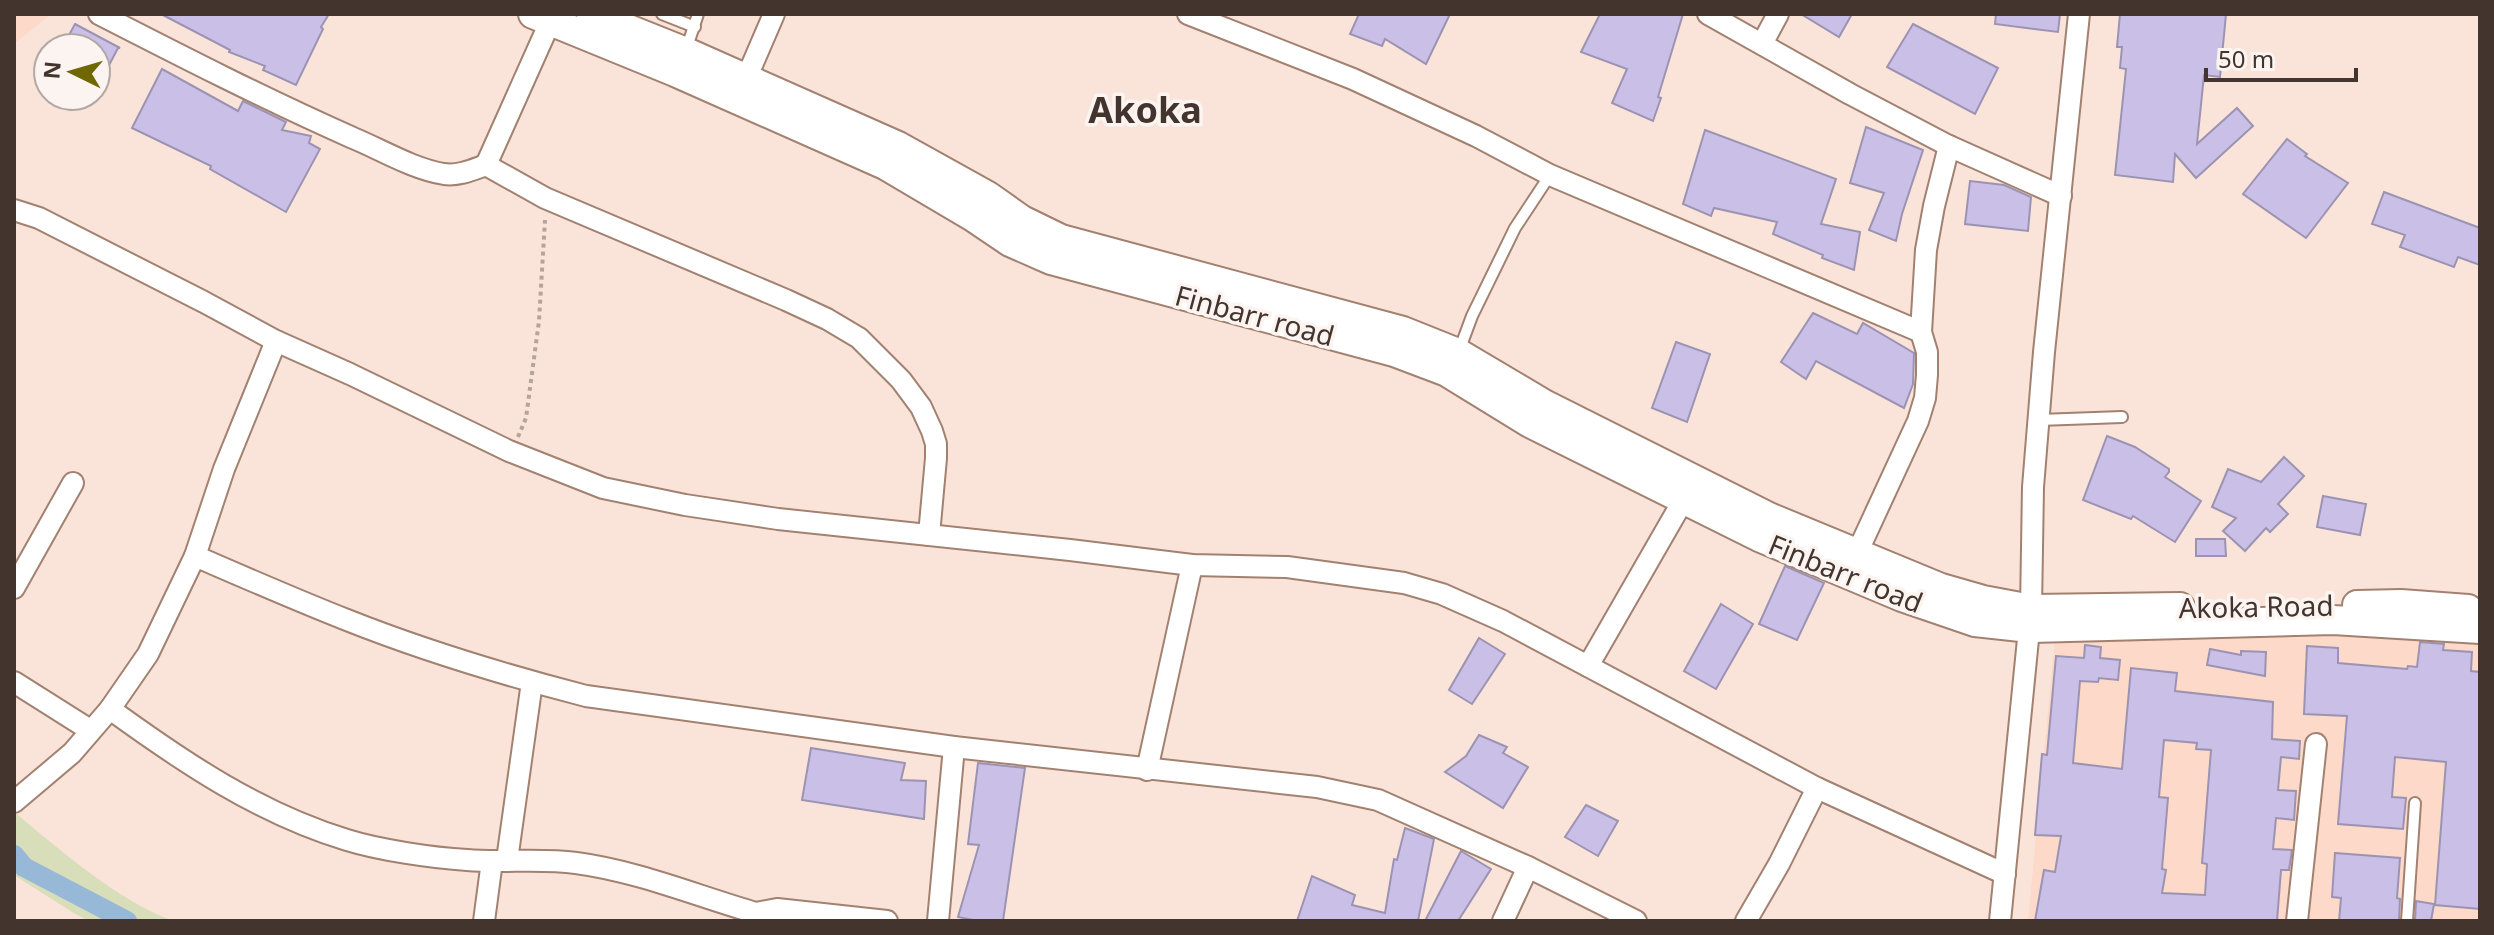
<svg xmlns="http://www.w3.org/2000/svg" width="2494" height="935" font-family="'Noto Sans',sans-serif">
<rect width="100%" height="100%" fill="#fae4d9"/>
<!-- built -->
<g fill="#fcd9c8">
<polygon points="14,14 51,14 14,44"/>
<polygon points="2347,631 2480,641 2480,921 2028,921 2055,638"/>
</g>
<!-- green -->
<path fill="#d7deb9" d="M 14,812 C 59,849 119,902 174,921 L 89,921 L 72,912 L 14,875 Z"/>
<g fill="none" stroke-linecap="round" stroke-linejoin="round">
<!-- canal -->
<polyline stroke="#98b8d7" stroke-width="20" points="14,855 24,867 127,921"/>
</g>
<!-- building -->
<g fill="#cabfe6" stroke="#9c93b3" stroke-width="2" fill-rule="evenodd">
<polygon points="161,14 329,14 321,27 323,29 296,85 263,70 265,66 229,52 230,50"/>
<polygon points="1359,14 1450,14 1426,64 1385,39 1382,46 1350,34"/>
<polygon points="1600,14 1683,14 1658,97 1661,98 1653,121 1612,103 1627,69 1581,52"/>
<polygon points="1801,14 1852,14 1839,37"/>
<polygon points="1996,14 2060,14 2058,32 1995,24"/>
<polygon points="2120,14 2226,14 2220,77 2204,75 2197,144 2237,108 2253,126 2196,178 2175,154 2173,182 2115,175 2126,69 2120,68 2122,47 2117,47"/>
<polygon points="75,24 120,48 118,48 96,90 96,48 62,48"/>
<polygon points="1913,24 1998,68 1975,114 1887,67"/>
<polygon points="162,69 238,111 243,101 286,122 282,130 311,136 309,143 320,149 286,212 210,169 211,166 132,128"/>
<polygon points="1866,127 1923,150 1902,214 1896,241 1869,230 1884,193 1850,183"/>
<polygon points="1705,130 1836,179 1821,224 1860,232 1854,270 1822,258 1823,255 1773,234 1777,222 1714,208 1711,216 1683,204"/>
<polygon points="2287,139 2307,154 2305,156 2348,183 2306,238 2243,194"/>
<polygon points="1970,181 2004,185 2031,197 2028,231 1965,224"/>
<polygon points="2384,192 2480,228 2480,265 2458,257 2454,267 2400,247 2405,235 2372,224"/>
<polygon points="1813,313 1857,334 1863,323 1914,353 1913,384 1904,408 1816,361 1806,379 1781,362"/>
<polygon points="1676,342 1710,354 1687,422 1652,408"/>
<polygon points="2107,436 2135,447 2169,469 2169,472 2165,477 2201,501 2175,542 2133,516 2131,519 2083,500"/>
<polygon points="2284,457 2304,476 2278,504 2288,514 2270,532 2266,528 2245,551 2223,531 2236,518 2212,507 2228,469 2261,482"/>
<polygon points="2323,496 2366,504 2360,535 2317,527"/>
<polygon points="2196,539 2225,539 2226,556 2196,556"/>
<polygon points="1785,566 1824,583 1797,640 1759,624"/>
<polygon points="1721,604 1753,624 1716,689 1684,671"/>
<polygon points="1479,638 1505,654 1472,704 1449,690"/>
<polygon points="2420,642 2444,644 2443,650 2472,652 2471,671 2480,672 2480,909 2435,905 2446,762 2395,757 2392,797 2406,798 2403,829 2338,824 2347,716 2304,714 2307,646 2338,648 2338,663 2407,669 2408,666 2417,667"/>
<path d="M 2085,645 L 2101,647 L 2100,658 L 2120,660 L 2118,680 L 2099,678 L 2098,682 L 2080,681 L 2073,763 L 2122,769 L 2131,668 L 2177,673 L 2175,691 L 2273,702 L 2272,739 L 2300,741 L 2299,759 L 2281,757 L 2278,790 L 2296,791 L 2294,820 L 2276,818 L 2273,849 L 2292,850 L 2289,870 L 2281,870 L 2277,921 L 2035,921 L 2044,870 L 2055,872 L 2061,836 L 2035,835 L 2042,754 L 2047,755 L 2056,656 L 2084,658 ZM 2164,740 L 2197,743 L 2196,749 L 2211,750 L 2202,863 L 2207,864 L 2205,895 L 2162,893 L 2166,870 L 2162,869 L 2168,798 L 2159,797 Z"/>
<polygon points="2210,649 2241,655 2241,651 2266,652 2265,676 2207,665"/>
<polygon points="1479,735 1507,747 1503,753 1528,767 1503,808 1445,772 1466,756"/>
<polygon points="811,748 905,763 901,780 926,781 924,819 802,800"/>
<polygon points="978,763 1025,768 1003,921 978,921 958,917 979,845 968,844"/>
<polygon points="1586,805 1618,821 1598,856 1565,837"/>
<polygon points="1405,828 1434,839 1418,921 1297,921 1312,876 1355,895 1352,905 1385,913 1394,859 1397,860"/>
<polygon points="1461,851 1491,869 1458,921 1425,921"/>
<polygon points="2335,853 2400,858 2397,898 2400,899 2399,921 2339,921 2341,898 2332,897"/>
<polygon points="2416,901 2434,904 2431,921 2415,921"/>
</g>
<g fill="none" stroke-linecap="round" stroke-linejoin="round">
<defs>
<g id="service">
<polyline points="662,14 695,27"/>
<polyline points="686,50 698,14"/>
<polyline points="1459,351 1472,316 1515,228 1550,175"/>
<polyline points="2039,420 2122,417"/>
<polyline points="2407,921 2415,803"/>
</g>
<g id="minor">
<path d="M 99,14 C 183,57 267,100 353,138 C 382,150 413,169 444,174 C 459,176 472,170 486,165 L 545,198 L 786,300 L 827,319 L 859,338 L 901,380 L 921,407 L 932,431 L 936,444 L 936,458 L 929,535"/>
<polyline points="1188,14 1353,79 1476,136 1550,175 1921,332"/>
<polyline points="1708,14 1850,94 1949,146 2061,196"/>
<polyline points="1762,44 1778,14"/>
<polyline points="746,79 774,14"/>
<polyline points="486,165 550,22"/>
<polyline points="14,210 39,218 204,302 276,341 350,374 509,451 603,488 685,505 778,519 1070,550 1192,565 1287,567 1404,583 1442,594 1503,621 1817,788 2005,874"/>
<polyline points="1857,553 1918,421 1925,398 1927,375 1927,352 1921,332 1926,250 1934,206 1949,146"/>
<path d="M 195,556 C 246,578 296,600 347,620 C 425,651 505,675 586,696 L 954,747 L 1317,787 L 1378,800 L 1528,867 L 1636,921"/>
<polyline points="14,588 73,483"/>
<polyline points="1588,666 1684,499"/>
<polyline points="14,682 90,730"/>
<path d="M 110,709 C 183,762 260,814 347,840 C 379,850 433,858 467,860 C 503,863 540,858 576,863 C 637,871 697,896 756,913 L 761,921"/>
<polyline points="1147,770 1192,565"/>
<polyline points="14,802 72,753 110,709 148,654 195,556 224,469 276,341"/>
<polyline points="507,860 532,682"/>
<polyline points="756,913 777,909 887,921"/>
<polyline points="484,921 492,861"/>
<polyline points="938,921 954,747"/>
<polyline points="1503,921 1528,867"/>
<polyline points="1746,921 1779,864 1817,788"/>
<polyline points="2000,921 2031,609 2033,487 2044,352 2079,14"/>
<polyline points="2297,921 2316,744"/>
</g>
<g id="secondary">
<polyline points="533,14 675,72 885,165 973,217 1010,242 1051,260 1394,352 1447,372 1530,423 1759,537 1902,597 1975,622 2030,628 2333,620 2480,629"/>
<polyline points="591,14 686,52 898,146 988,196 1022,220 1061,239 1403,331 1458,353 1544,404 1769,517 1941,588 1983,600 2031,609 2180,607"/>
<polyline points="2357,605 2401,604 2468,609"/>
</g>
</defs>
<!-- service casing -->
<use href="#service" stroke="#a28170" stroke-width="14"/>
<!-- minor casing -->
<use href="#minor" stroke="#a28170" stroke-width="24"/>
<!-- secondary casing -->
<use href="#secondary" stroke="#a28170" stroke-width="32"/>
<!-- path -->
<polyline stroke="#b6a39a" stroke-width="4" stroke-dasharray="4 4" stroke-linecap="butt" points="518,437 526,418 539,321 545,220"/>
<!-- service -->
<use href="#service" stroke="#fff" stroke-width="10"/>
<!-- minor -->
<use href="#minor" stroke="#fff" stroke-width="20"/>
<!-- secondary -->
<use href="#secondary" stroke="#fff" stroke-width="28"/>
</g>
<g text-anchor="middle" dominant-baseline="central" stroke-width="7" stroke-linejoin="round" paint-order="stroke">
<!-- street labels -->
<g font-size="28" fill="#43352e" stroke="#fcf4f1">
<text transform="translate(1255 315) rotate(15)">Finbarr road</text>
<text transform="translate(1846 573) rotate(22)">Finbarr road</text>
<text transform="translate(2256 606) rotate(-1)">Akoka Road</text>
</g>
<!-- district labels -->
<g font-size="36" font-weight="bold" fill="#43352e" stroke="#fcf4f1">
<text x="1145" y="109">Akoka</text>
</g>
</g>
<!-- border -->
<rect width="2494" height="935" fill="none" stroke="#43352e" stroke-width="32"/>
<!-- north arrow -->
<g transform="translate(72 72) rotate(275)"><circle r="38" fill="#fcf4f1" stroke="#b2a8a3" stroke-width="2"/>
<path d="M0-6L14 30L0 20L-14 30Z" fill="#6f6800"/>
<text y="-12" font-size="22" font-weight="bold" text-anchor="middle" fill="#43352e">N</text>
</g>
<!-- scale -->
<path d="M2206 68v12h150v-12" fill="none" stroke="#43352e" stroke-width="4"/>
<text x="2218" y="68" font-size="24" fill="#43352e" stroke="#fcf4f1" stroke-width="6" paint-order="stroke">50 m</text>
</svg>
